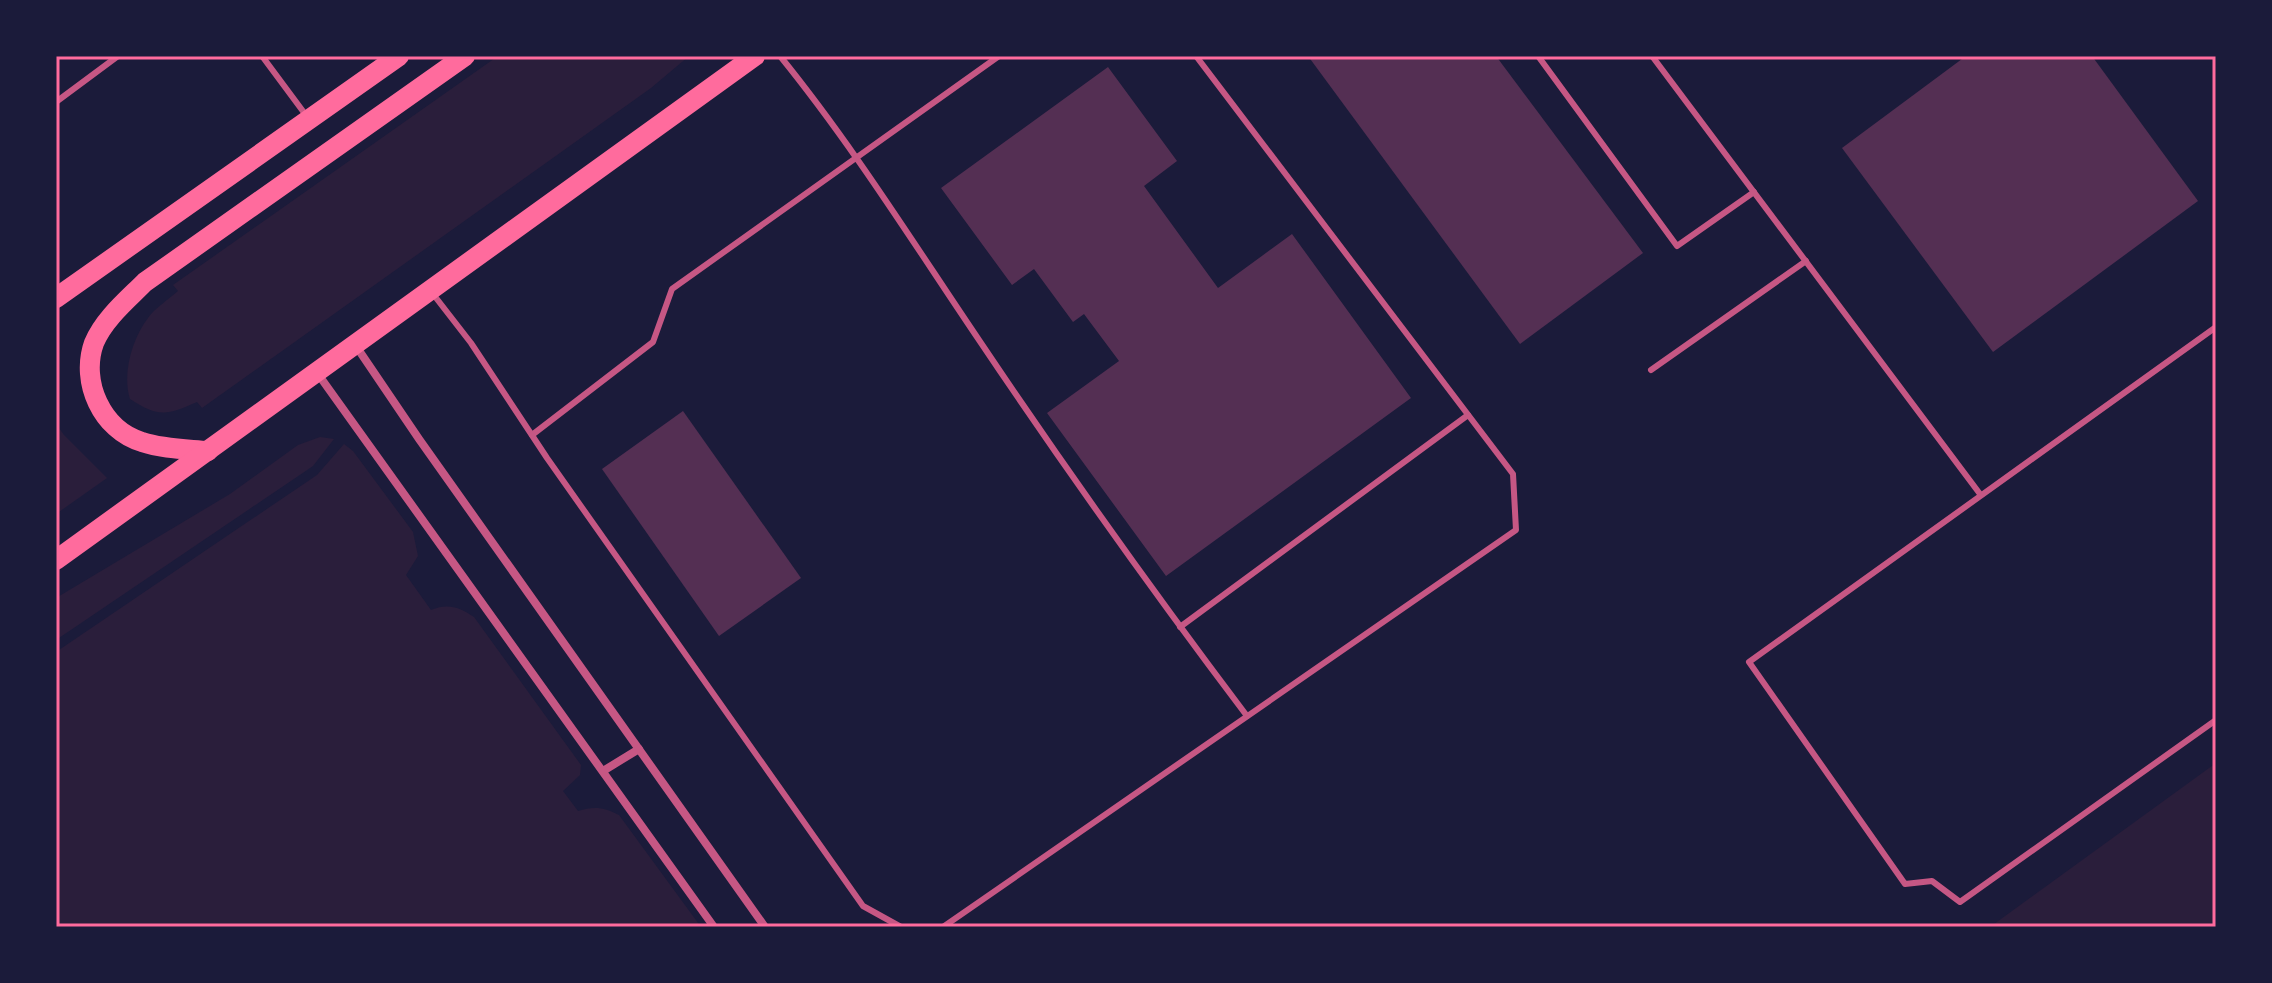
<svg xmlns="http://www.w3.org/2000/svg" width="2272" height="983" font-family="Roboto,sans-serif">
<rect width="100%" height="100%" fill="#1b1b3a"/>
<!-- green -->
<g fill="#2a1e3b">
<path d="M 498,56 L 689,56 L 651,88 L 202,408 L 197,402 C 167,415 159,418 130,399 C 122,374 132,339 148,318 C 155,308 168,300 178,291 L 173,285 Z"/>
<polygon points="56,424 64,435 107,478 56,514"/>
<polygon points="320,437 334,439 313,466 56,640 56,598 230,494 298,445"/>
<path d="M 344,444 L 353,451 L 413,532 L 418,556 L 406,575 L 431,610 C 448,603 459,607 474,617 L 581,765 L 580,775 L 563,791 L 578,811 C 594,806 604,807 619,815 L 701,927 L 56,927 L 56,652 L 317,475 Z"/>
<polygon points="2216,763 2216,927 1990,927"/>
</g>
<!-- building -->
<g fill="#542f53">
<polygon points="1308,56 1496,56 1643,253 1520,344"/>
<polygon points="1966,56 2092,56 2198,201 1993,352 1842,148"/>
<polygon points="1108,67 1177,161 1144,186 1218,288 1292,234 1411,398 1166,576 1047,413 1119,361 1084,314 1073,322 1034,269 1012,285 941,188"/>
<polygon points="683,411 801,578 719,636 602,469"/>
</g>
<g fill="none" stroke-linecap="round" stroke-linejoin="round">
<!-- service -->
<g stroke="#c65784" stroke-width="6">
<polyline points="262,56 308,118"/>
<path d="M 780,56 C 853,146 914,244 979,340 C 1065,468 1154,593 1247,716"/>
<polyline points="1538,56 1677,246 1754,192"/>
<polyline points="1652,56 1980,494"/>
<polyline points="56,102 118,56"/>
<polyline points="433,294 471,343 547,458 863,906 901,927"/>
<polyline points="2216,327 1749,662 1905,884 1932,881 1960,902 2216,720"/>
<polyline points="1651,370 1806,261"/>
<polyline points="532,435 653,342 672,289 999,56"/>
<polyline points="1180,627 1468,415"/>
<polyline points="943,927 1516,530 1513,474 1196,56"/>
</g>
<!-- minor -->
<g stroke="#c65784" stroke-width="8">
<polyline points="356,346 419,439 765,927"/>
<polyline points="318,374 714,927"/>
<polyline points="603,771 639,749"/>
</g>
<!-- primary -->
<g stroke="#ff6b9d" stroke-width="20">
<polyline points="56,298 399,56"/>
<path d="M 208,451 C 186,449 163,449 142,442 C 102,430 80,382 94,343 C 104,319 127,300 145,282 L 465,56"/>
<polyline points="56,560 755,56"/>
</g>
</g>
<!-- border -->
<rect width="2272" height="983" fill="none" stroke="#1b1b3a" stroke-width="116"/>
<rect x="58" y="58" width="2156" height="867" fill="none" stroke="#ff6b9d" stroke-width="3"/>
</svg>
